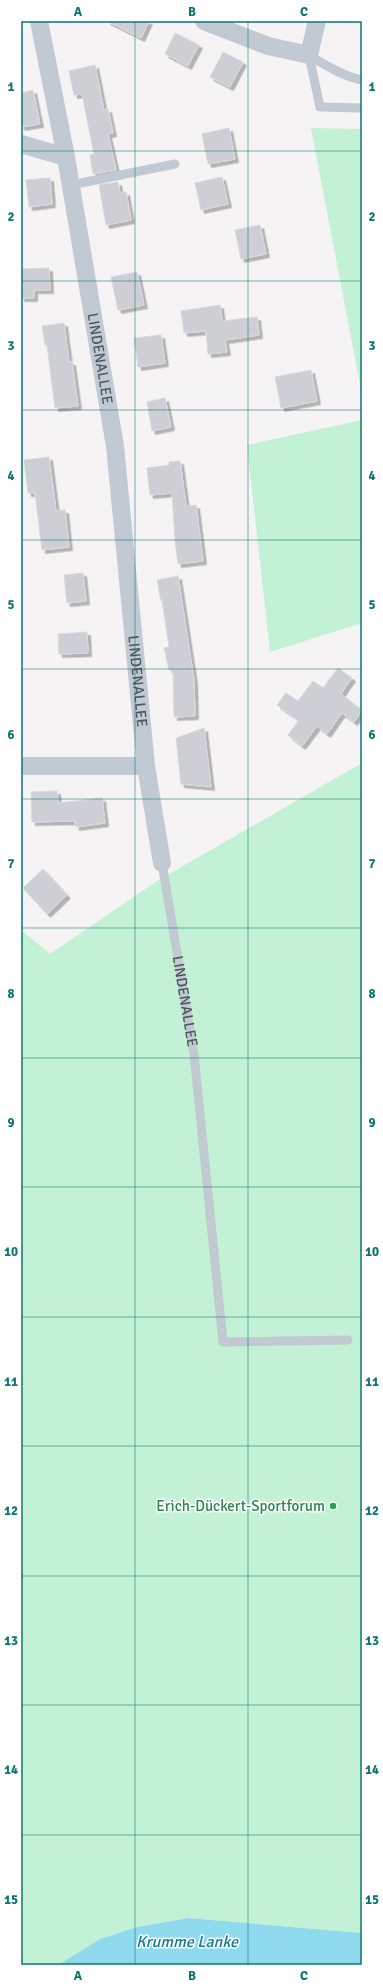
<svg xmlns="http://www.w3.org/2000/svg" width="383" height="1986" font-family="Signika,sans-serif">
<defs>
<filter id="shadow"><feDropShadow dx="3.5" dy="3.5" stdDeviation="0" flood-color="#0004"/></filter>
</defs>
<rect width="100%" height="100%" fill="#f5f3f3"/>
<!-- green -->
<g fill="#c3f1d5">
<polygon points="311,128 362,129 362,395"/>
<polygon points="362,420 362,623 270,652 247,445"/>
<polygon points="362,763 362,1933 188,1918 137,1927 100,1939 58,1965 21,1965 21,930 50,954 157,881"/>
</g>
<!-- water -->
<polygon fill="#90daee" points="188,1918 362,1933 362,1965 58,1965 100,1939 137,1927"/>
<!-- building -->
<g fill="#cdcfd5" stroke="#d7d9de" filter="url(#shadow)">
<polygon points="107,21 149,21 141,38"/>
<polygon points="175,33 199,45 188,66 165,54"/>
<polygon points="223,52 243,62 230,87 210,77"/>
<polygon points="95,65 104,110 108,109 113,133 108,134 116,170 93,174 90,155 94,154 82,94 74,95 69,71"/>
<polygon points="33,90 40,124 21,127 21,93"/>
<polygon points="229,128 235,159 208,164 202,134"/>
<polygon points="222,177 228,204 201,210 195,183"/>
<polygon points="50,178 52,204 29,207 26,180"/>
<polygon points="118,182 120,193 126,192 131,220 106,225 99,185"/>
<polygon points="260,225 266,254 241,259 235,230"/>
<polygon points="49,268 50,290 34,290 34,298 21,298 21,269"/>
<polygon points="137,272 144,305 118,310 111,277"/>
<polygon points="220,305 222,321 257,317 259,335 225,340 227,352 208,354 206,331 184,333 181,311"/>
<polygon points="64,323 69,362 72,362 78,406 55,408 47,345 45,345 42,326"/>
<polygon points="161,335 165,363 138,367 134,338"/>
<polygon points="311,370 317,401 281,408 275,377"/>
<polygon points="165,398 171,427 152,431 147,402"/>
<polygon points="49,457 56,511 65,510 69,547 42,550 35,493 28,493 24,460"/>
<polygon points="180,461 186,506 196,505 203,561 178,564 175,541 172,493 150,495 147,468 169,465 169,462"/>
<polygon points="83,573 86,601 67,603 64,575"/>
<polygon points="178,576 194,680 195,716 174,717 173,669 169,670 164,648 169,647 162,600 161,601 157,580"/>
<polygon points="87,632 88,653 59,654 58,634"/>
<polygon points="338,668 352,678 341,694 362,710 354,722 342,713 327,734 317,726 302,746 288,735 299,720 277,705 286,693 298,701 313,681 323,688"/>
<polygon points="204,728 211,787 181,784 176,738"/>
<polygon points="57,791 58,803 102,798 105,823 76,827 75,821 32,822 31,792"/>
<polygon points="43,869 67,895 47,914 23,888"/>
</g>
<g fill="none" stroke-linecap="round" stroke-linejoin="round">
<!-- lane -->
<g stroke="#c1cad2" stroke-width="9">
<polyline points="309,55 320,107 362,108"/>
<path d="M 309,55 C 326,66 343,76 362,80"/>
<polyline points="71,185 175,164"/>
<path id="s1" d="M 162,863 L 194,1054 L 223,1342 L 348,1340"/>
</g>
<!-- street -->
<g stroke="#c1cad2" stroke-width="18">
<path id="s2" d="M 39,21 L 66,157 L 115,446 L 146,766 L 162,863"/>
<polyline points="204,21 268,46 309,55 317,21"/>
<polyline points="21,144 66,157"/>
<polyline points="21,766 146,766"/>
</g>
</g>
<!-- grid -->
<path fill="none" stroke="#0f766e" stroke-width="1" stroke-opacity="0.55" d="M 135,21 L 135,1965M 248,21 L 248,1965M 21,151 L 362,151M 21,281 L 362,281M 21,410 L 362,410M 21,540 L 362,540M 21,669 L 362,669M 21,799 L 362,799M 21,928 L 362,928M 21,1058 L 362,1058M 21,1187 L 362,1187M 21,1317 L 362,1317M 21,1446 L 362,1446M 21,1576 L 362,1576M 21,1705 L 362,1705M 21,1835 L 362,1835"/>
<!-- markers -->
<circle fill="#2e9e5b" stroke="#fff" stroke-width="1.5" cx="333" cy="1506" r="4"/>
<g text-anchor="middle" dominant-baseline="central" stroke-width="3" stroke-linejoin="round" paint-order="stroke">
<!-- street labels -->
<g font-size="15" fill="#4a5661" stroke="#fff">
<text stroke="none"><textPath href="#s2" startOffset="343">LINDENALLEE</textPath></text>
<text stroke="none"><textPath href="#s2" startOffset="668">LINDENALLEE</textPath></text>
<text stroke="none"><textPath href="#s1" startOffset="140">LINDENALLEE</textPath></text>
</g>
<!-- leisure labels -->
<g font-size="15" fill="#27864d" stroke="#fff" text-anchor="end">
<text x="325" y="1506">Erich-Dückert-Sportforum</text>
</g>
<!-- water labels -->
<g font-size="16" font-style="italic" fill="#0c7c9b" stroke="#fff">
<text x="187" y="1942">Krumme Lanke</text>
</g>
</g>
<!-- border -->
<rect width="383" height="1986" fill="none" stroke="#ffffff" stroke-width="44"/>
<rect x="22" y="22" width="339" height="1942" fill="none" stroke="#0f766e" stroke-width="1.5"/>
<g font-size="13" text-anchor="middle" font-weight="bold" fill="#0f766e">
<text x="78" y="16">A</text>
<text x="192" y="16">B</text>
<text x="304" y="16">C</text>
<text x="11" y="91">1</text>
<text x="372" y="91">1</text>
<text x="11" y="221">2</text>
<text x="372" y="221">2</text>
<text x="11" y="350">3</text>
<text x="372" y="350">3</text>
<text x="11" y="480">4</text>
<text x="372" y="480">4</text>
<text x="11" y="609">5</text>
<text x="372" y="609">5</text>
<text x="11" y="739">6</text>
<text x="372" y="739">6</text>
<text x="11" y="868">7</text>
<text x="372" y="868">7</text>
<text x="11" y="998">8</text>
<text x="372" y="998">8</text>
<text x="11" y="1127">9</text>
<text x="372" y="1127">9</text>
<text x="11" y="1256">10</text>
<text x="372" y="1256">10</text>
<text x="11" y="1386">11</text>
<text x="372" y="1386">11</text>
<text x="11" y="1515">12</text>
<text x="372" y="1515">12</text>
<text x="11" y="1645">13</text>
<text x="372" y="1645">13</text>
<text x="11" y="1774">14</text>
<text x="372" y="1774">14</text>
<text x="11" y="1904">15</text>
<text x="372" y="1904">15</text>
<text x="78" y="1980">A</text>
<text x="192" y="1980">B</text>
<text x="304" y="1980">C</text>
</g>
</svg>
